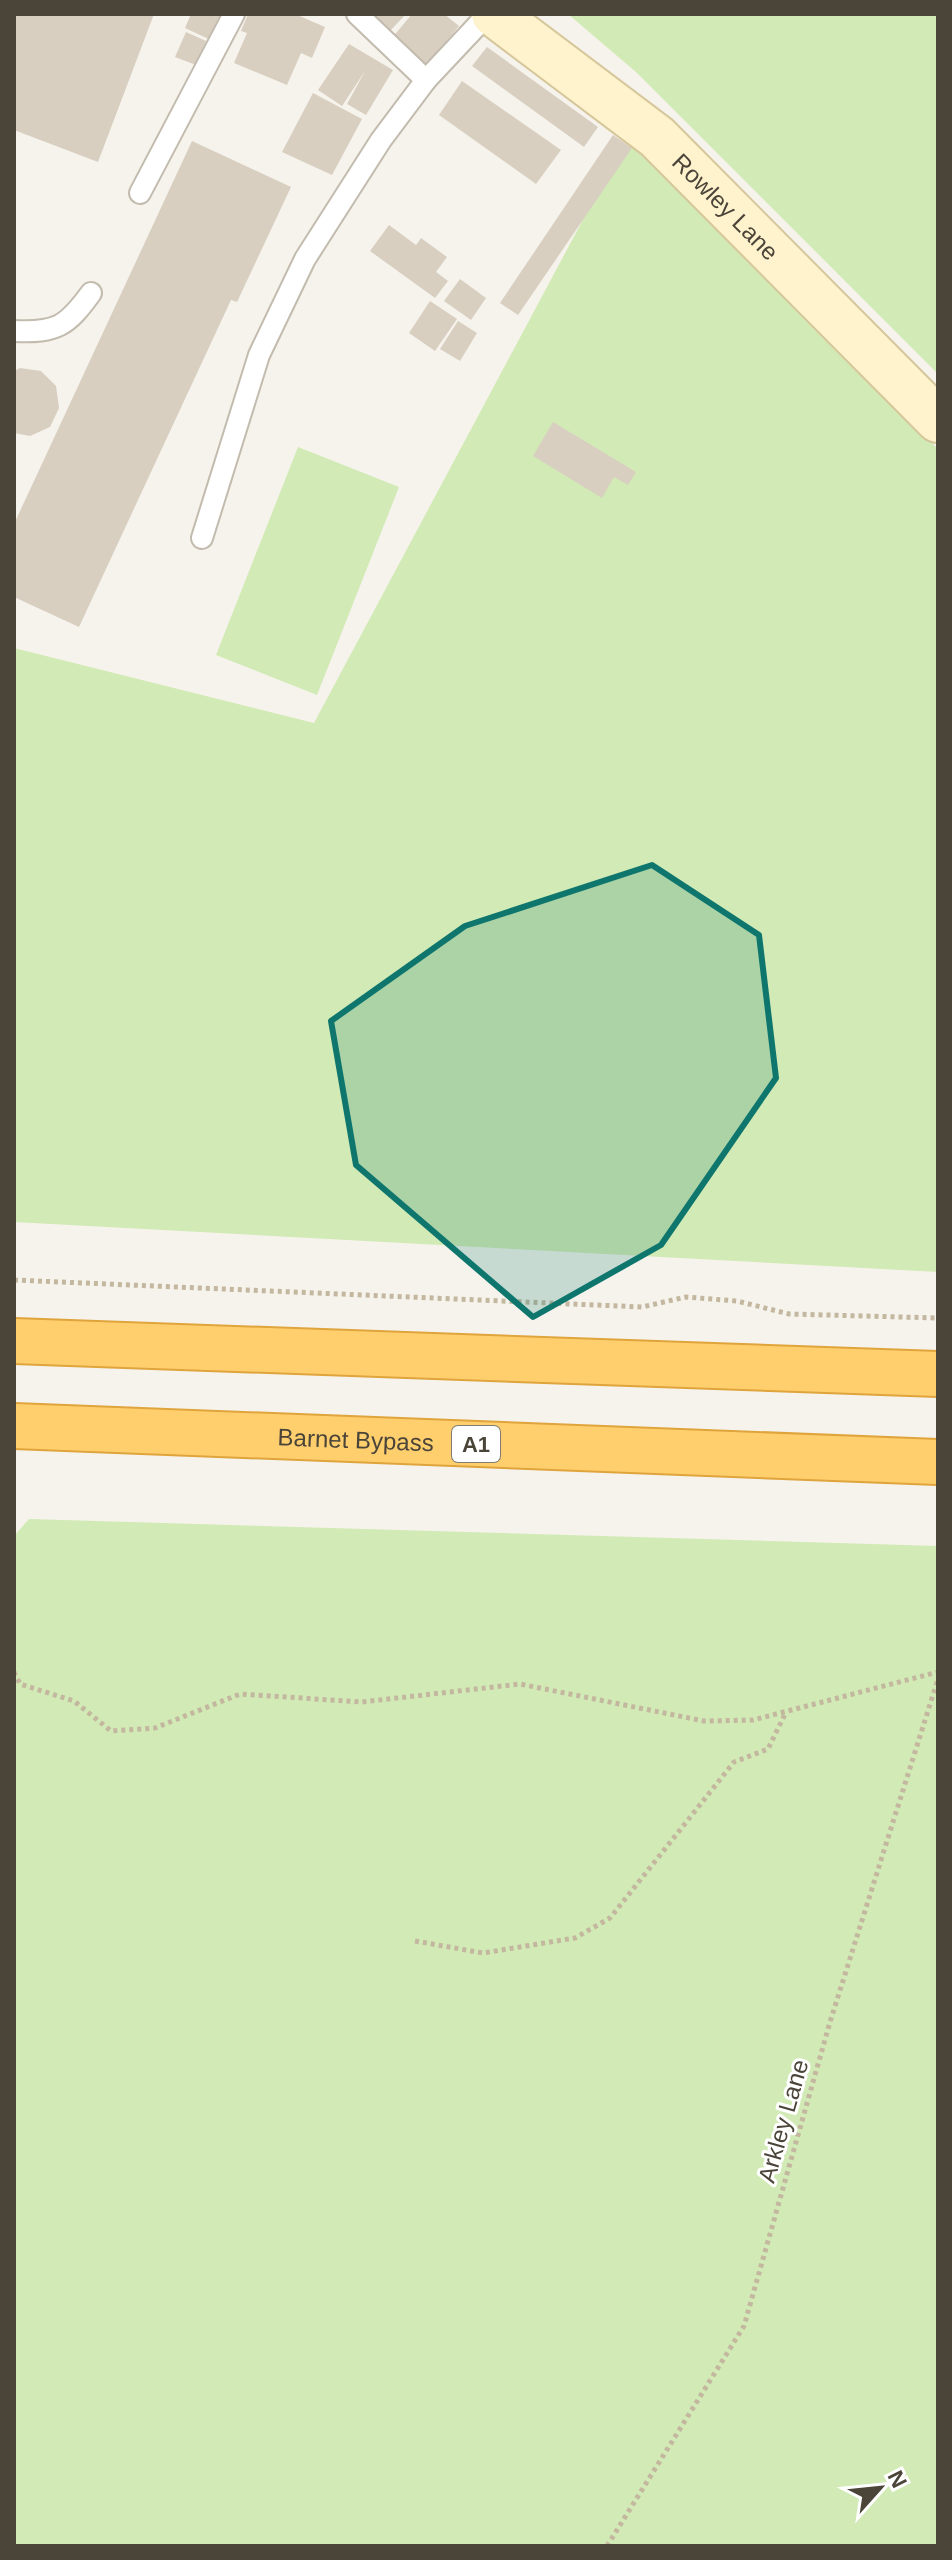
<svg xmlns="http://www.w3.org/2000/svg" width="952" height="2560" font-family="Arial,sans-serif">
<rect width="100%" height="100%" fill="#f6f3ec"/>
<!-- green -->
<g fill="#d2eab5">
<polygon points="568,14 938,14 938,374 636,72"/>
<polygon points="633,143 938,449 938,1272 14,1222 14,648 314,723 594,199"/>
<polygon points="298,447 399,487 317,695 216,655"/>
<polygon points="29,1519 938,1546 938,2546 14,2546 14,1536"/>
</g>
<!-- building -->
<g fill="#d8cfc1">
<polygon points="14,14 154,14 98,162 14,130"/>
<polygon points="191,14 228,14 215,42 185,28"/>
<polygon points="248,14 295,14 325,27 312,58 301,53 287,85 234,63 247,33 241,31"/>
<polygon points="370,14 406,14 389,32"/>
<polygon points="412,14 444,14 459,26 425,67 391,39"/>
<polygon points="186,32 206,41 196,65 175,57"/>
<polygon points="349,44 393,70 366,115 347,104 365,71 342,106 318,90"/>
<polygon points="487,47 598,127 584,147 472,66"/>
<polygon points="462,81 561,150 536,184 439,115"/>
<polygon points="313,93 362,119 332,175 282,152"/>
<polygon points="613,135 632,148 518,315 500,303"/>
<polygon points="192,141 291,187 237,302 231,300 79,627 14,597 14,524"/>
<polygon points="389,225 416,245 421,238 447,257 436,272 448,281 435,298 370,251"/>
<polygon points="460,279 486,298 471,320 444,301"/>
<polygon points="430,301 457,319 435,351 409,333"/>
<polygon points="458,321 477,333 460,361 440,349"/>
<polygon points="20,368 41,371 56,386 59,408 50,427 30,436 14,433 14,371"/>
<polygon points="553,422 636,472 628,485 614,477 602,498 533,456"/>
</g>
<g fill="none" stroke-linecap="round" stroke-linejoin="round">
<defs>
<g id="lane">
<polyline points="357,14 426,80"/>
<polyline points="140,193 234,14"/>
<path d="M 14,331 C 57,333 67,326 91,293"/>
<polyline points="202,538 259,355 305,259 381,140 426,80 488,14"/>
</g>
<g id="secondary">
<path id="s1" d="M 494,14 L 657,137 L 938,420"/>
</g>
<g id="highway">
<polyline points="14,1341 938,1374"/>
<path id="s2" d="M 14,1426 L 938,1462"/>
</g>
</defs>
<!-- lane casing -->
<use href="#lane" stroke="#c2bbae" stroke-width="24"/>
<!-- secondary casing -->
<use href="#secondary" stroke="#d6c79b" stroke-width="48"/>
<!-- highway casing -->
<use href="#highway" stroke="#e0a43c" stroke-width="48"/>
<!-- path -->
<g stroke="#c4b79f" stroke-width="5" stroke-dasharray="4 4" stroke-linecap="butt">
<polyline points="14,1280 642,1307 686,1297 737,1301 789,1314 938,1318"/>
<polyline points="14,1672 20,1684 74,1701 111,1731 155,1728 240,1694 362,1702 520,1684 704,1721 753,1720 938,1672"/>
<polyline points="415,1941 483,1953 575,1938 610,1918 734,1762 768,1749 786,1712"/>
<polyline points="607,2546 744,2326 830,2022 938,1679"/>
</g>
<!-- lane -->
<use href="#lane" stroke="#fff" stroke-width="20"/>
<!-- secondary -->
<use href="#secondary" stroke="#fff3cd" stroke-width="44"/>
<!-- highway -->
<use href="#highway" stroke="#ffcf6e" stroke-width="44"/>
</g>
<!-- marked area -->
<path fill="#0f766e" fill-opacity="0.2" stroke="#0f766e" stroke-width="6" stroke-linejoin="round" d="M 652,865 L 759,935 L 776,1078 L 661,1245 L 533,1317 L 356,1165 L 331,1021 L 465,926 Z"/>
<g text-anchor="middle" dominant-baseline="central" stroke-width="6" stroke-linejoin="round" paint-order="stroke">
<!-- shield labels -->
<rect fill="#fff" stroke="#817c74" stroke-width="2" x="452" y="1426" width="48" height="36" rx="6"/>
<g font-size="22" font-weight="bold" fill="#4b4439">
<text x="476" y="1444">A1</text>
</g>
<!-- street labels -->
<g font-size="24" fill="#4b4439" stroke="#fff">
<text stroke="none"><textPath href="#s1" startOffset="302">Rowley Lane</textPath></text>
<text stroke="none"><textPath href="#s2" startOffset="342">Barnet Bypass</textPath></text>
<text transform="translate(783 2121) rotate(-74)">Arkley Lane</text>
</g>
</g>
<!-- border -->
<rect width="952" height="2560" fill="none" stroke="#4b4439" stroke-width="32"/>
<!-- north arrow -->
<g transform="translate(880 2488) rotate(63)" stroke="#ffffff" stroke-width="6" paint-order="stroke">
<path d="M0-6L14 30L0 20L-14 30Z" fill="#4b4439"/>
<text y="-12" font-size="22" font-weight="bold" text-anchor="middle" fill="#4b4439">N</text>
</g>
</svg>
